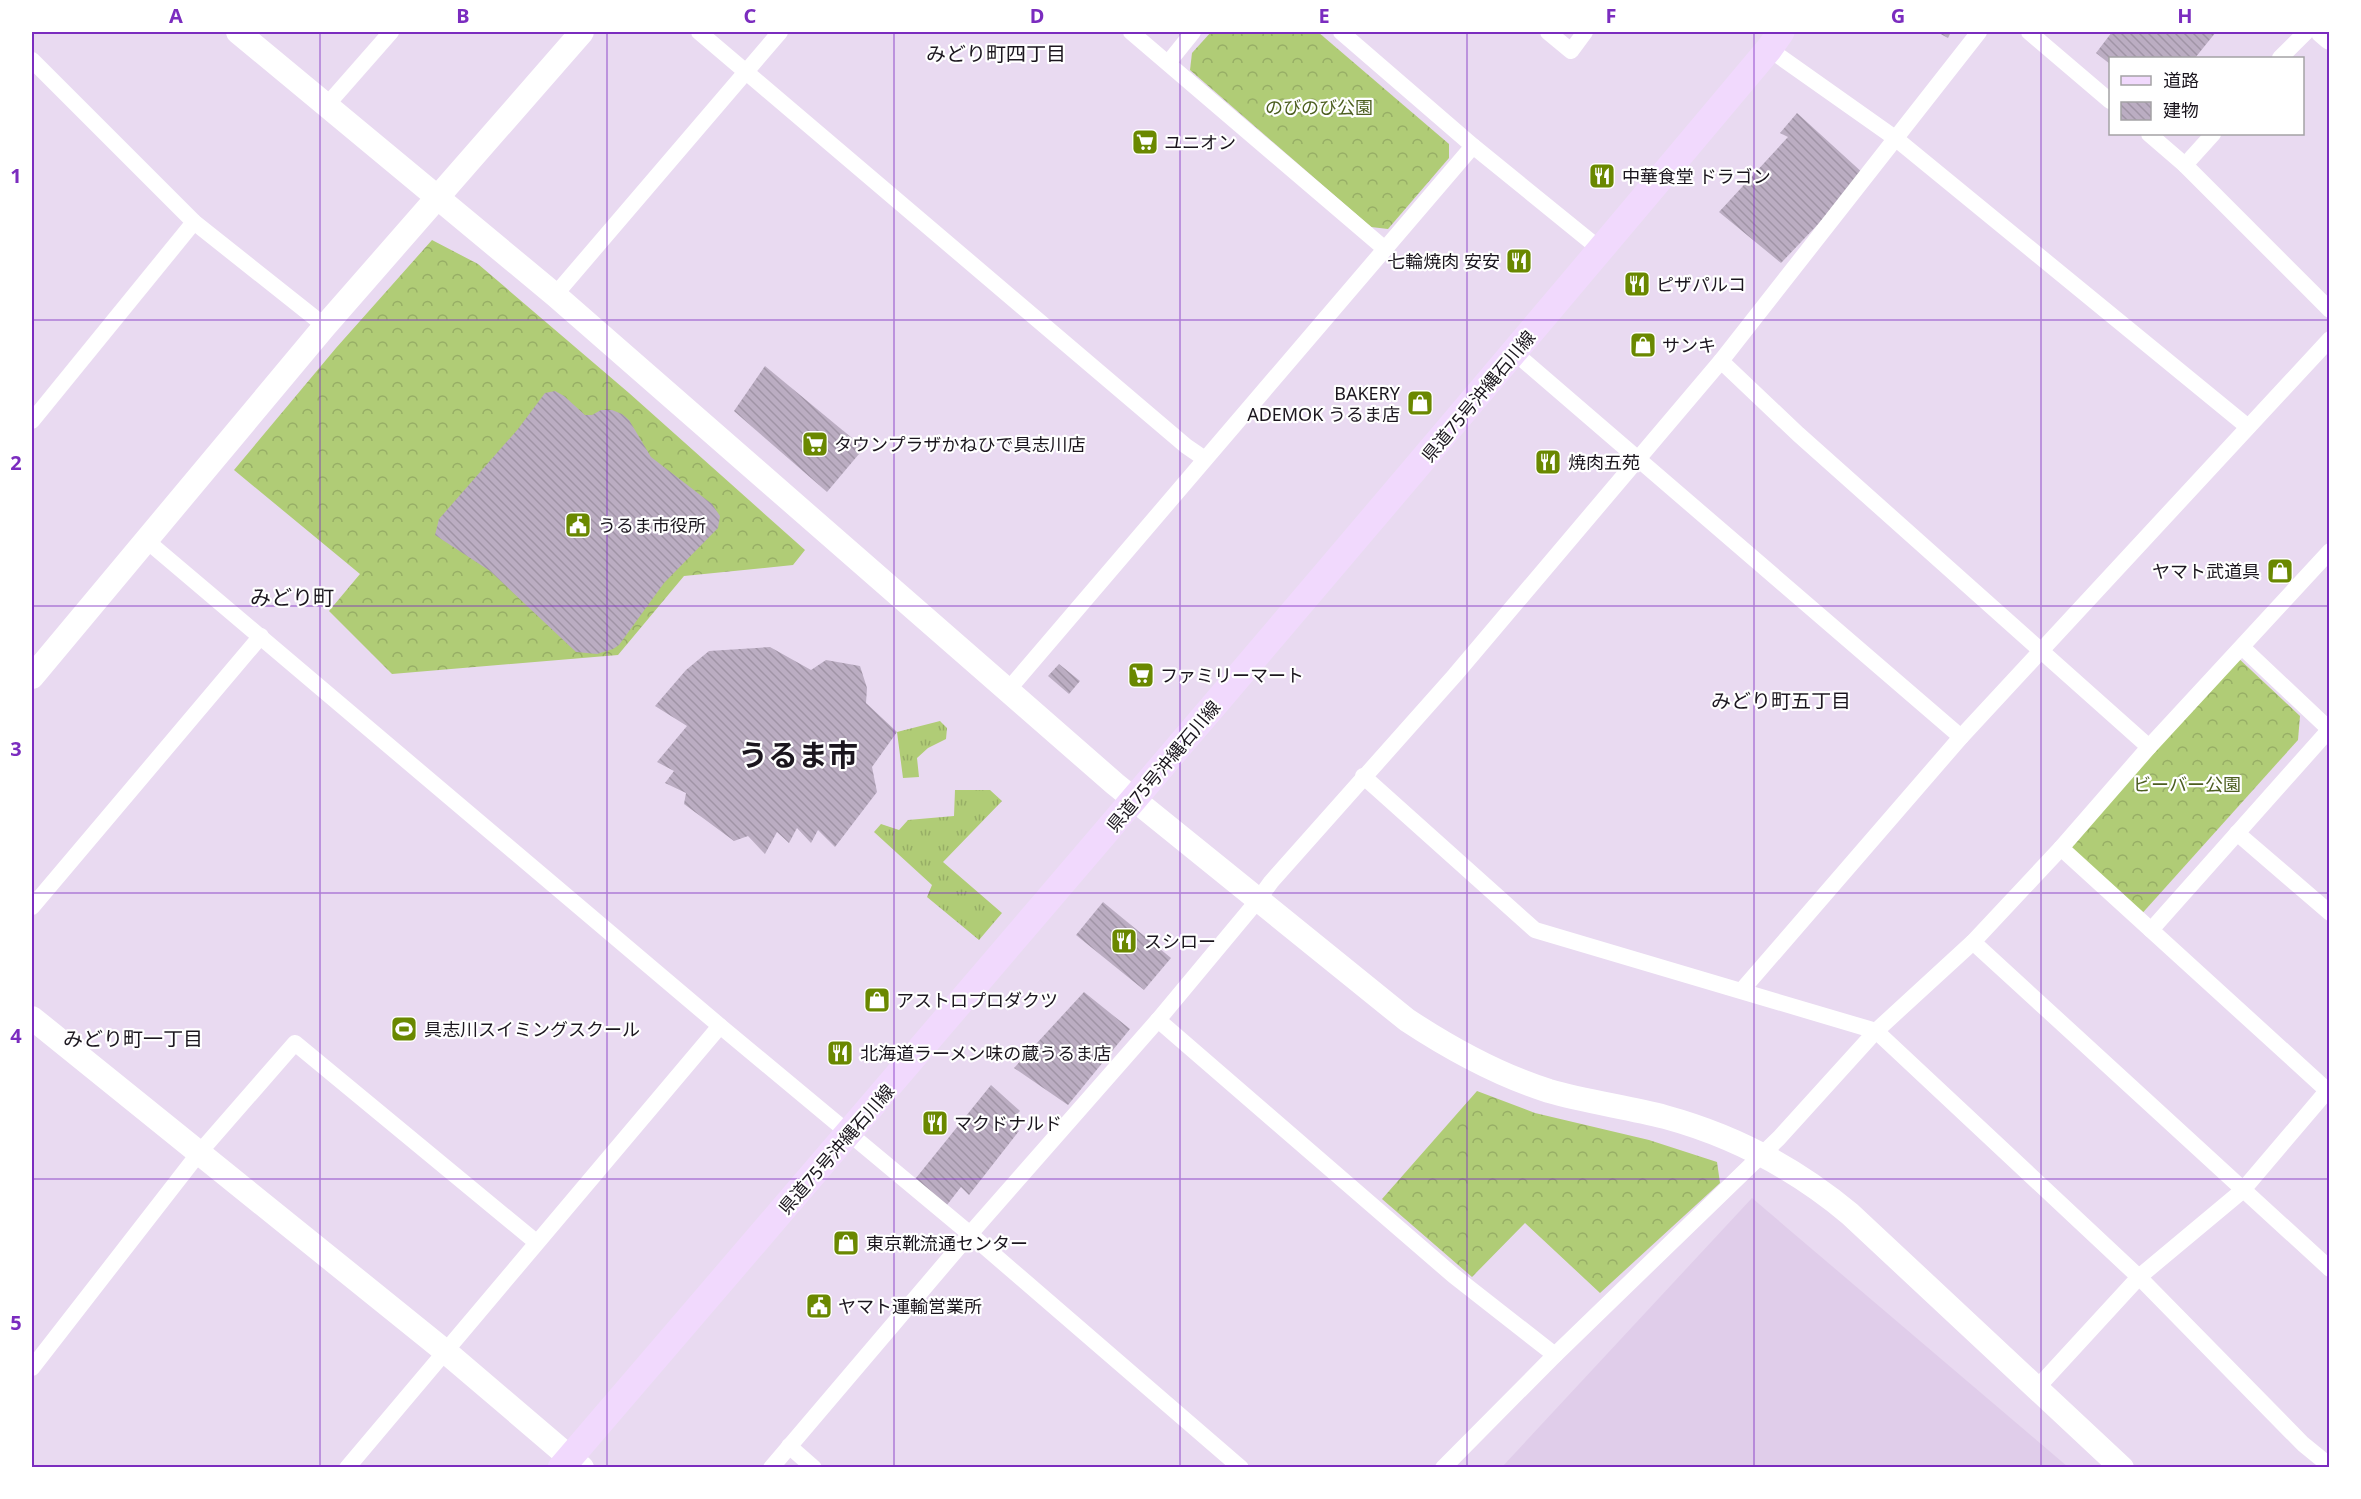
<svg xmlns="http://www.w3.org/2000/svg" width="2361" height="1499" font-family="'Noto Sans','Noto Sans JP',sans-serif">
<defs>
<pattern id="grass-tufts" width="24" height="20" patternUnits="userSpaceOnUse" patternTransform="scale(1.5)"><rect width="24" height="20" fill="#b0cc76"/><path d="M3 7l-1-3M5 7V3M7 7l1-3M15 17l-1-3M17 17v-4M19 17l1-3" fill="none" stroke="#97ae66"/></pattern>
<pattern id="forest-crowns" width="20" height="18" patternUnits="userSpaceOnUse" patternTransform="scale(1.5)"><rect width="20" height="18" fill="#b0cc76"/><path d="M2 6a3 3 0 1 1 6 0M12 15a3 3 0 1 1 6 0" fill="none" stroke="#97ae66"/></pattern>
<pattern id="building-back-hatch" width="6" height="6" patternUnits="userSpaceOnUse" patternTransform="scale(1.5)"><rect width="6" height="6" fill="#bbadc2"/><path d="M-1 5l2 2M0 0l6 6M5-1l2 2" fill="none" stroke="#a094a6"/></pattern>
</defs>
<rect width="100%" height="100%" fill="#e9daf1"/>
<!-- built -->
<polygon fill="#e0cdea" points="1752,1198 2068,1467 1502,1467"/>
<!-- grass -->
<g fill="url(#grass-tufts)">
<polygon points="940,721 947,728 946,739 928,748 917,758 919,777 903,778 897,732"/>
<polygon points="955,790 990,790 1002,801 943,862 1002,913 979,940 927,897 932,885 874,832 881,824 899,830 908,820 954,816"/>
</g>
<!-- forest -->
<g fill="url(#forest-crowns)">
<polygon points="1211,32 1318,32 1449,144 1449,158 1388,229 1371,227 1190,70 1192,53"/>
<polygon points="432,240 478,264 629,393 805,550 793,565 684,576 618,655 392,674 329,611 360,574 234,470 336,348"/>
<polygon points="2235,655 2300,716 2298,740 2138,918 2061,848"/>
<polygon points="1477,1091 1535,1113 1649,1140 1717,1162 1720,1183 1600,1293 1525,1223 1472,1277 1382,1199"/>
</g>
<!-- building -->
<g fill="url(#building-back-hatch)">
<polygon points="1937,32 1951,32 1948,38"/>
<polygon points="2112,32 2216,32 2195,58 2110,58 2110,64 2096,53"/>
<polygon points="1797,113 1865,175 1781,263 1719,212 1788,137 1780,133"/>
<polygon points="765,366 864,448 827,492 734,411"/>
<polygon points="555,391 564,396 585,415 592,415 601,410 612,410 622,414 629,420 651,457 712,504 720,516 718,528 664,583 619,645 613,649 597,654 576,652 490,571 435,535 439,519 518,429 545,393"/>
<polygon points="770,647 811,670 826,660 860,666 867,688 866,703 897,732 872,767 877,792 835,847 818,830 811,843 797,828 789,843 777,832 765,854 748,836 734,841 684,804 686,793 665,783 674,771 657,762 687,726 655,706 686,670 709,651"/>
<polygon points="1059,664 1080,681 1069,694 1048,676"/>
<polygon points="1103,902 1171,958 1144,990 1076,935"/>
<polygon points="1084,992 1130,1029 1068,1105 1014,1068"/>
<polygon points="991,1085 1020,1111 1008,1124 1019,1131 969,1195 961,1187 943,1210 912,1183"/>
</g>
<g fill="none" stroke-linecap="round" stroke-linejoin="round">
<!-- street -->
<g stroke="#fff" stroke-width="16">
<polyline points="699,32 1186,446 1205,459"/>
<polyline points="1131,32 1385,249"/>
<polyline points="1341,32 1473,146 1601,250"/>
<polyline points="1548,32 1571,51 1585,32"/>
<polyline points="2029,32 2110,101"/>
<polyline points="1769,49 1895,138 2248,427"/>
<polyline points="2280,58 2306,32"/>
<polyline points="32,60 194,222 325,326"/>
<polyline points="1168,63 1193,32"/>
<polyline points="326,106 391,32"/>
<polyline points="2149,134 2185,165 2330,310"/>
<polyline points="2185,165 2213,134"/>
<polyline points="555,295 780,32"/>
<polyline points="1515,353 1961,737"/>
<polyline points="1721,361 1798,434 2149,747"/>
<polyline points="32,421 194,222"/>
<polyline points="147,541 720,1026 970,1234 1241,1468"/>
<polyline points="2242,647 2330,730"/>
<polyline points="1008,690 1473,146"/>
<polyline points="1363,776 1535,930 1876,1031 2139,1277 2303,1444 2330,1466"/>
<polyline points="2237,833 2330,913"/>
<polyline points="2061,848 2330,1093"/>
<polyline points="32,907 261,636"/>
<polyline points="2151,930 2329,730"/>
<polyline points="1973,942 2330,1269"/>
<polyline points="1742,990 1961,737 2330,339"/>
<polyline points="1158,1020 1454,1276 1555,1355"/>
<polyline points="32,1368 199,1153 295,1043 536,1242"/>
<polyline points="2037,1388 2139,1277 2242,1191 2327,1091"/>
<polyline points="789,1446 814,1468"/>
<polyline points="347,1468 720,1026"/>
<polyline points="771,1468 970,1234 1158,1020 1258,900 1271,882 1455,675 1721,361 1979,32"/>
<polyline points="1443,1468 1555,1355 1779,1138 1876,1031 1973,942 2061,848 2149,747 2330,551"/>
</g>
<!-- secondary -->
<g stroke="#fff" stroke-width="24">
<path d="M 238,32 L 555,295 L 1115,784 L 1407,1020 C 1451,1049 1498,1075 1549,1091 C 1587,1102 1627,1107 1665,1117 C 1735,1136 1795,1168 1850,1214 L 2122,1468"/>
<polyline points="2323,32 2330,38"/>
<polyline points="32,677 325,326 582,32"/>
<polyline points="32,1018 446,1352 582,1468"/>
</g>
<!-- primary -->
<path stroke="#f1d9fd" stroke-width="27" d="M 561,1468 C 966,996 1370,525 1769,49 L 1781,32"/>
</g>
<!-- grid -->
<path fill="none" stroke="#7b2cbf" stroke-width="1.5" stroke-opacity="0.55" d="M 320,32 L 320,1468M 607,32 L 607,1468M 894,32 L 894,1468M 1180,32 L 1180,1468M 1467,32 L 1467,1468M 1754,32 L 1754,1468M 2041,32 L 2041,1468M 32,320 L 2330,320M 32,606 L 2330,606M 32,893 L 2330,893M 32,1179 L 2330,1179"/>
<!-- icons -->
<defs>
<symbol id="supermarket-square" viewBox="-11 -11 22 22"><rect x="-9" y="-9" width="18" height="18" rx="4" fill="#6a8800" stroke="#fff"/><path d="M-6-5.5h2.5l.6 2H6L4.5 2H-2.5L-4.4-4H-6ZM-1.5 3.2a1.3 1.3 0 1 0 .1 0ZM3 3.2a1.3 1.3 0 1 0 .1 0Z" fill="#fff"/></symbol>
<symbol id="restaurant-square" viewBox="-11 -11 22 22"><rect x="-9" y="-9" width="18" height="18" rx="4" fill="#6a8800" stroke="#fff"/><path d="M-5-6h1v4h1v-4h1v4h1v-4h1v5L-1.5 .5V6h-2V.5L-5-1ZM5-6V6H3V1.5H1.5Q1.5-4 5-6Z" fill="#fff"/></symbol>
<symbol id="shop-square" viewBox="-11 -11 22 22"><rect x="-9" y="-9" width="18" height="18" rx="4" fill="#6a8800" stroke="#fff"/><path d="M-5-2.5h2.3a2.7 3.5 0 0 1 5.4 0H5L5.5 6h-11ZM-1.5-2.5h3a1.5 2.3 0 0 0-3 0Z" fill="#fff"/></symbol>
<symbol id="civic-square" viewBox="-11 -11 22 22"><rect x="-9" y="-9" width="18" height="18" rx="4" fill="#6a8800" stroke="#fff"/><path d="M-.6-6.5H3V-4.5H.6V-3L4-1V1h2V6H-6V1h2V-1L-.6-3ZM-1.2 2.5V6h2.4V2.5Z" fill="#fff"/></symbol>
<symbol id="stadium-square" viewBox="-11 -11 22 22"><rect x="-9" y="-9" width="18" height="18" rx="4" fill="#6a8800" stroke="#fff"/><path d="M0-5a6.5 5 0 1 0 0 10a6.5 5 0 1 0 0-10ZM-3.5-1.8h7v3.6h-7Z" fill="#fff"/></symbol>
</defs>
<g fill-rule="evenodd">
<use href="#supermarket-square" x="1130" y="127" width="30" height="30"/>
<use href="#restaurant-square" x="1587" y="161" width="30" height="30"/>
<use href="#restaurant-square" x="1504" y="246" width="30" height="30"/>
<use href="#restaurant-square" x="1622" y="269" width="30" height="30"/>
<use href="#shop-square" x="1628" y="330" width="30" height="30"/>
<use href="#shop-square" x="1405" y="388" width="30" height="30"/>
<use href="#supermarket-square" x="800" y="429" width="30" height="30"/>
<use href="#restaurant-square" x="1533" y="447" width="30" height="30"/>
<use href="#civic-square" x="563" y="510" width="30" height="30"/>
<use href="#shop-square" x="2265" y="556" width="30" height="30"/>
<use href="#supermarket-square" x="1126" y="660" width="30" height="30"/>
<use href="#restaurant-square" x="1109" y="926" width="30" height="30"/>
<use href="#shop-square" x="862" y="985" width="30" height="30"/>
<use href="#stadium-square" x="389" y="1014" width="30" height="30"/>
<use href="#restaurant-square" x="825" y="1038" width="30" height="30"/>
<use href="#restaurant-square" x="920" y="1108" width="30" height="30"/>
<use href="#shop-square" x="831" y="1228" width="30" height="30"/>
<use href="#civic-square" x="804" y="1291" width="30" height="30"/>
</g>
<g text-anchor="middle" dominant-baseline="central" stroke-width="4.5" stroke-linejoin="round" paint-order="stroke">
<!-- park labels -->
<g font-size="18" fill="#4c5e20" stroke="#fff">
<text x="1319" y="107">のびのび公園</text>
<text x="2187" y="784">ビーバー公園</text>
</g>
<!-- poi labels -->
<g font-size="18" fill="#1b161e" stroke="#fff" text-anchor="start">
<text x="1164" y="142">ユニオン</text>
<text x="1622" y="176">中華食堂 ドラゴン</text>
<text x="1500" y="261" text-anchor="end">七輪焼肉 安安</text>
<text x="1656" y="284">ピザパルコ</text>
<text x="1662" y="345">サンキ</text>
<text x="1400" y="393" text-anchor="end">BAKERY<tspan x="1400" dy="21">ADEMOK うるま店</tspan></text>
<text x="834" y="444">タウンプラザかねひで具志川店</text>
<text x="1568" y="462">焼肉五苑</text>
<text x="598" y="525">うるま市役所</text>
<text x="2260" y="571" text-anchor="end">ヤマト武道具</text>
<text x="1160" y="675">ファミリーマート</text>
<text x="1144" y="941">スシロー</text>
<text x="896" y="1000">アストロプロダクツ</text>
<text x="424" y="1029">具志川スイミングスクール</text>
<text x="860" y="1053">北海道ラーメン味の蔵うるま店</text>
<text x="954" y="1123">マクドナルド</text>
<text x="866" y="1243">東京靴流通センター</text>
<text x="838" y="1306">ヤマト運輸営業所</text>
</g>
<!-- street labels -->
<g font-size="18" fill="#1b161e" stroke="#fff">
<text transform="translate(1478 396) rotate(-50)">県道75号沖縄石川線</text>
<text transform="translate(1163 766) rotate(-50)">県道75号沖縄石川線</text>
<text transform="translate(836 1149) rotate(-49)">県道75号沖縄石川線</text>
</g>
<!-- neighbourhood labels -->
<g font-size="20" fill="#1b161e" stroke="#fff">
<text x="996" y="53">みどり町四丁目</text>
<text x="1781" y="700">みどり町五丁目</text>
<text x="133" y="1038">みどり町一丁目</text>
</g>
<!-- quarter labels -->
<g font-size="21" fill="#1b161e" stroke="#fff">
<text x="292" y="597">みどり町</text>
</g>
<!-- town labels -->
<g font-size="30" font-weight="bold" fill="#1b161e" stroke="#fff">
<text x="798" y="754">うるま市</text>
</g>
</g>
<!-- border -->
<rect width="2361" height="1499" fill="none" stroke="#ffffff" stroke-width="66"/>
<!-- legend -->
<rect x="2109" y="57" width="195" height="78" fill="#ffffff" stroke="#a4a2a5" stroke-width="1.5"/>
<rect x="2121" y="76" width="30" height="9" fill="#f1d9fd" stroke="#a4a2a5" stroke-width="1.5"/>
<text x="2163" y="87" font-size="18" fill="#1b161e">道路</text>
<rect x="2121" y="102" width="30" height="18" fill="url(#building-back-hatch)" stroke="#a4a2a5" stroke-width="1.5"/>
<text x="2163" y="117" font-size="18" fill="#1b161e">建物</text>
<rect x="33" y="33" width="2295" height="1433" fill="none" stroke="#7b2cbf" stroke-width="2"/>
<g font-size="20" text-anchor="middle" font-weight="bold" fill="#7b2cbf">
<text x="176" y="23">A</text>
<text x="463" y="23">B</text>
<text x="750" y="23">C</text>
<text x="1037" y="23">D</text>
<text x="1324" y="23">E</text>
<text x="1611" y="23">F</text>
<text x="1898" y="23">G</text>
<text x="2185" y="23">H</text>
<text x="16" y="183">1</text>
<text x="16" y="470">2</text>
<text x="16" y="756">3</text>
<text x="16" y="1043">4</text>
<text x="16" y="1330">5</text>
</g>
</svg>
